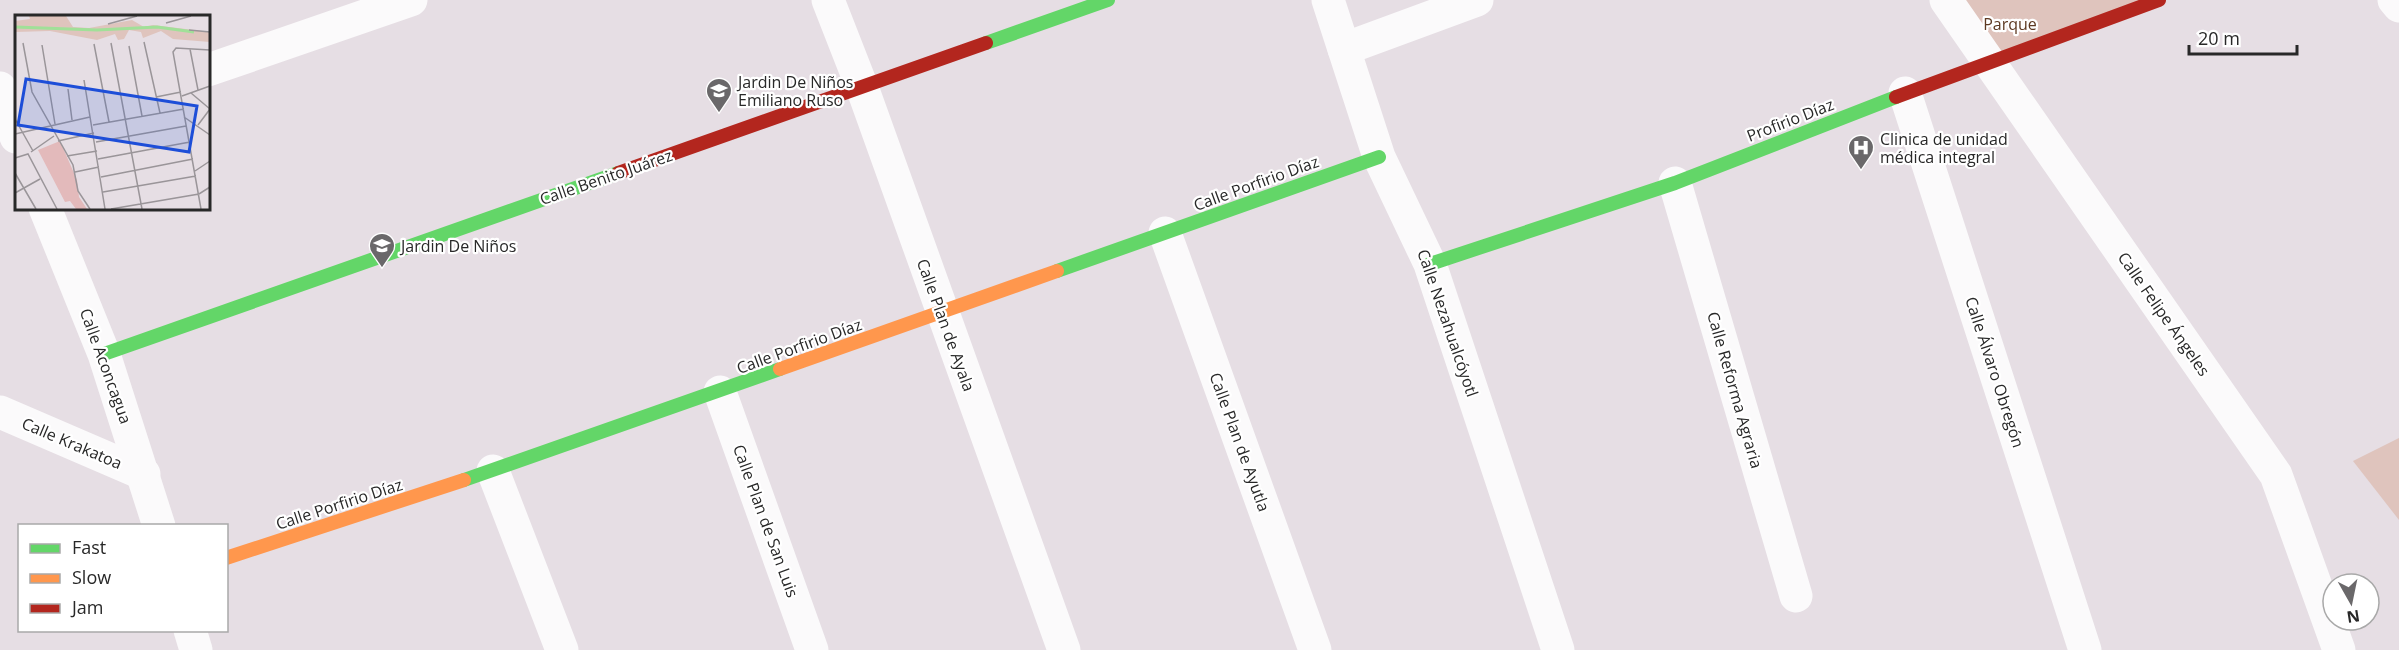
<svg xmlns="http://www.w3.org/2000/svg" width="2399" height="650" font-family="'Open Sans',sans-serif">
<rect width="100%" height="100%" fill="#e6dee4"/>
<!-- green -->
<g fill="#dfc4bd">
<polygon points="1954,0 2141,0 1999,54"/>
<polygon points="2399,438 2399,520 2353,461"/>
</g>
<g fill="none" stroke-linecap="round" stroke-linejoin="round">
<!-- street -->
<g stroke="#fbfafb" stroke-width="33">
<polyline points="828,0 862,87 1064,650"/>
<polyline points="1328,0 1379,157 1430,264 1558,650"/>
<polyline points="1946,0 2276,475 2339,650"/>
<polyline points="2394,0 2399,6"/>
<polyline points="1344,49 1477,0"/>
<polyline points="208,70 411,0"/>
<polyline points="0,88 16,137"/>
<polyline points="1905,93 2085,650"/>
<polyline points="1675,183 1796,596"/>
<polyline points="45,208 104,354 159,526"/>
<polyline points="1165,233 1315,650"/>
<polyline points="720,392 812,650"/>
<polyline points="0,412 144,474"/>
<polyline points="493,471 562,650"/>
<polyline points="190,630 196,650"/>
</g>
<!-- fast -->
<g stroke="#63d668" stroke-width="14">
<polyline points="986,43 1108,0"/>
<polyline points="1430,264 1675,183 1896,97"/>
<polyline points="1057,271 1379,157"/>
<polyline points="104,354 618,173"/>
<polyline points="464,480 780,369"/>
</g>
<!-- slow -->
<g stroke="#ff974d" stroke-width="14">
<polyline points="780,369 1057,271"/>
<polyline points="226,558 464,480"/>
</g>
<!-- jam -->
<g stroke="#b3261e" stroke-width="14">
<polyline points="1896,97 2159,0"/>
<polyline points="618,173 986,43"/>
</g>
</g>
<!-- icons -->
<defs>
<symbol id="school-pin" viewBox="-11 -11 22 30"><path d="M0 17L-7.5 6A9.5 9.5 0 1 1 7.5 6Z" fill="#6a686a" stroke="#fff"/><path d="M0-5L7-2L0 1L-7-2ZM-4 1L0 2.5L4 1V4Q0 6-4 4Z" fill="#fff"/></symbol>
<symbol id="hospital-pin" viewBox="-11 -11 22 30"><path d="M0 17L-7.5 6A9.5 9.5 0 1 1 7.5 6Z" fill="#6a686a" stroke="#fff"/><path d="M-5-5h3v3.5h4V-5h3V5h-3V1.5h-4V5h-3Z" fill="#fff"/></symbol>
</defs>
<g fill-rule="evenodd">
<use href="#school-pin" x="704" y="76" width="30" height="40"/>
<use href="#hospital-pin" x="1846" y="133" width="30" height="40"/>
<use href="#school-pin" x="367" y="231" width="30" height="40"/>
</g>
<g text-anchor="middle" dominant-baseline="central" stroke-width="4.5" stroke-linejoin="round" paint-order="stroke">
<!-- park labels -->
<g font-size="16" fill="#5d3921" stroke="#fff">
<text x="2010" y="24">Parque</text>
</g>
<!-- poi labels -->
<g font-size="16" fill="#282828" stroke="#fff" text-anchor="start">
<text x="738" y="82">Jardin De Niños<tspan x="738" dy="18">Emiliano Ruso</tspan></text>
<text x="1880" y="139">Clinica de unidad<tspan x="1880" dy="18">médica integral</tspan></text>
<text x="401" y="246">Jardin De Niños</text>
</g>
<!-- street labels -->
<g font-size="16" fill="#282828" stroke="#fff">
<text transform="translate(1790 120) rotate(-21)">Profirio Díaz</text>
<text transform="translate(606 177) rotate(-19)">Calle Benito Juárez</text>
<text transform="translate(1256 183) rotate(-20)">Calle Porfirio Díaz</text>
<text transform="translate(2164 314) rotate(55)">Calle Felipe Ángeles</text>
<text transform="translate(1448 323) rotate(71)">Calle Nezahualcóyotl</text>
<text transform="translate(946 325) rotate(70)">Calle Plan de Ayala</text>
<text transform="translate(799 346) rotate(-20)">Calle Porfirio Díaz</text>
<text transform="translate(106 366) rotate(70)">Calle Aconcagua</text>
<text transform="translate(1995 372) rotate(72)">Calle Álvaro Obregón</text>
<text transform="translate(1735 390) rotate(74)">Calle Reforma Agraria</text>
<text transform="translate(1240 442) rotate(70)">Calle Plan de Ayutla</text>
<text transform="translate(72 443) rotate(23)">Calle Krakatoa</text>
<text transform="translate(339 504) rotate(-18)">Calle Porfirio Díaz</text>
<text transform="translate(766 521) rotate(70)">Calle Plan de San Luis</text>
</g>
</g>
<!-- overview -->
<g transform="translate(15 15)">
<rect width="195" height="195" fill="#e6dee4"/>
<path d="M 14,1 L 51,1 L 58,12 L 74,13 L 117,5 L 129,12 L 138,10 L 195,17 L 195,27 L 158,24 L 146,16 L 128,23 L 126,17 L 114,15 L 109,24 L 103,25 L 100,19 L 82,25 L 35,16 L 0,17 L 0,6 L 15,4 Z" fill="#dfc4bd"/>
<path d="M 45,126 L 62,165 L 64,182 L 72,194 L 61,194 L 55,186 L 50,187 L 23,135 Z" fill="#e3babb"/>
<path fill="none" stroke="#a1e098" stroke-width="3" d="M 0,12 L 82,15 L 142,12 L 179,17"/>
<path fill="none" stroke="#9a9599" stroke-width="1.5" d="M 151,8 L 176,1M 93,9 L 122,1M 174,15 L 195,17M 129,27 L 145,98M 8,28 L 17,77 L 58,150 L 63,176 L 75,194M 96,28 L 127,194M 79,29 L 94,107M 27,30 L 40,109M 114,31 L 127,101M 175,34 L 183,75M 69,65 L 90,194M 53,74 L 57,105M 176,78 L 195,94 L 183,110M 167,81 L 195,71M 141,82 L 166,77M 169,102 L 195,120M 0,104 L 18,136M 78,110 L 169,94M 0,119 L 75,102M 43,126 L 79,118M 81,127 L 171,111M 16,137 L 39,121M 52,141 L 82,136M 0,143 L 13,139 L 42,194M 83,144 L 175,127M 180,156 L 195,146M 60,157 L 84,152M 0,158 L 21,194M 86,162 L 178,144M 88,177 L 181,161M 0,178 L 25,164M 96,194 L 184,179 L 195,172M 186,194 L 158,37 L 161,33 L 195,35"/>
<path fill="#1d4ed8" fill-opacity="0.15" stroke="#1d4ed8" stroke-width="3" d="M 11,64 L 182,91 L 174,137 L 3,110 Z"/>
<rect width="195" height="195" fill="none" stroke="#282828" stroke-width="3"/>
</g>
<!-- legend -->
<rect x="18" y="524" width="210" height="108" fill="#ffffff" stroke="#a9a9a9" stroke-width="1.5"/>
<rect x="30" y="544" width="30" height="9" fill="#63d668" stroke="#a9a9a9" stroke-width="1.5"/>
<text x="72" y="554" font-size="18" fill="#282828">Fast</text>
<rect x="30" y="574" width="30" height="9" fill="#ff974d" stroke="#a9a9a9" stroke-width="1.5"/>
<text x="72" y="584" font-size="18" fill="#282828">Slow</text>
<rect x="30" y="604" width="30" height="9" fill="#b3261e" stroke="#a9a9a9" stroke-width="1.5"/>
<text x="72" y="614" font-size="18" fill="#282828">Jam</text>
<!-- north arrow -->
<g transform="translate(2351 602) rotate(171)"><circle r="28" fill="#ffffff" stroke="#a9a9a9" stroke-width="1.5"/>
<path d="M0-4.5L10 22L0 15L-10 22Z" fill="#6a686a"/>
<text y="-9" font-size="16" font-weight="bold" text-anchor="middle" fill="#282828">N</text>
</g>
<!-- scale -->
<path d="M2189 45v9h108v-9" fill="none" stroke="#282828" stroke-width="3"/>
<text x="2198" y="45" font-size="18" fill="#282828" stroke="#ffffff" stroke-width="4.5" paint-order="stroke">20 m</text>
</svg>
